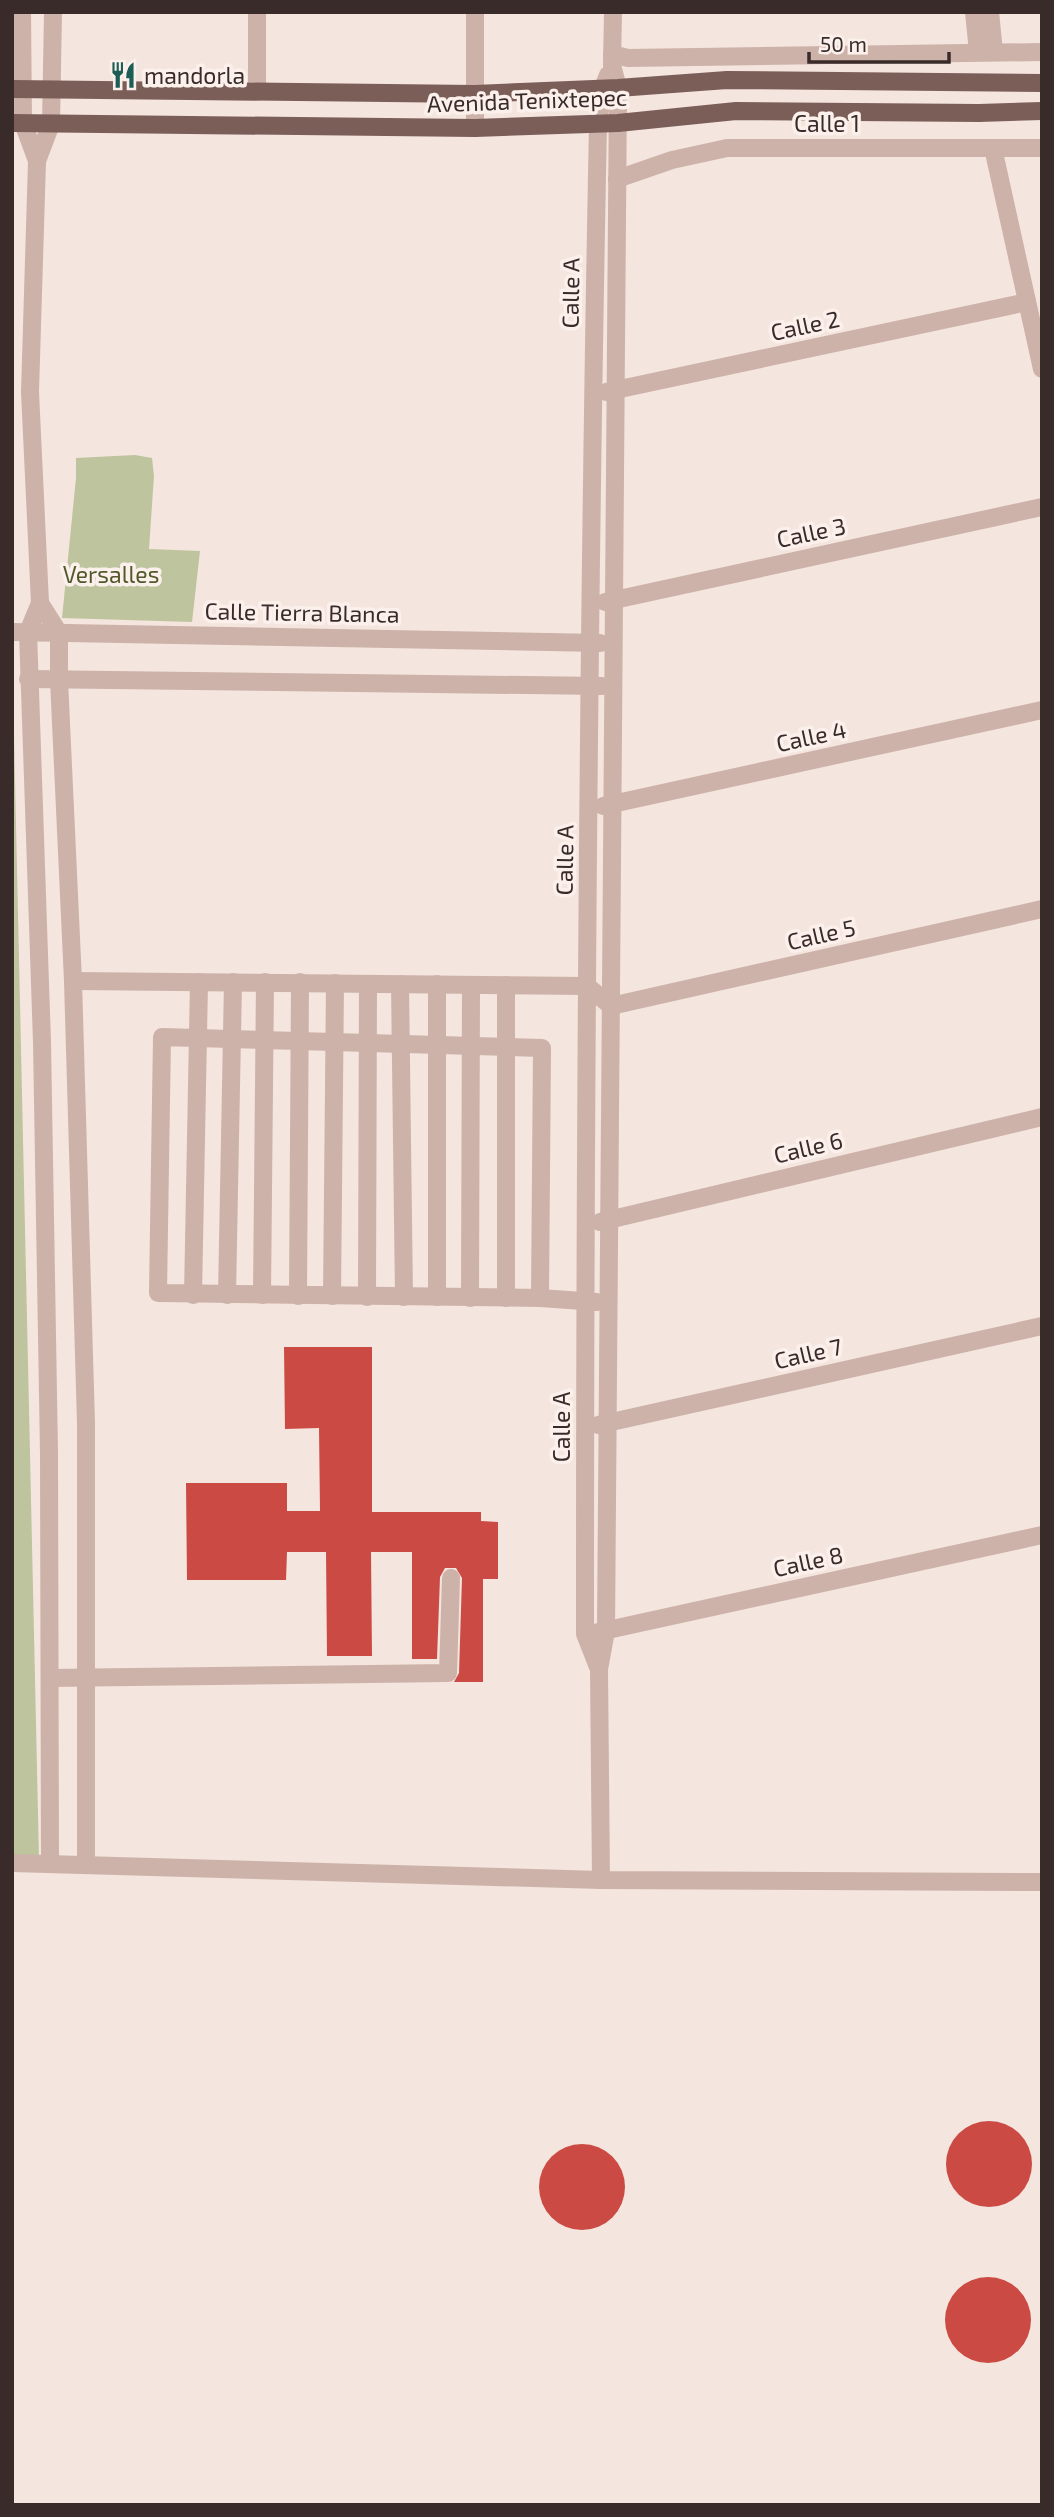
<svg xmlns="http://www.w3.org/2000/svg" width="1054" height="2517" font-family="'Exo 2',sans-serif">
<rect width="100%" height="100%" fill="#f4e5de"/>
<!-- green -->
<g fill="#bec49d">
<polygon points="135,455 152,458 154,476 149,549 200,551 192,622 62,618 76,478 76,458"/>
<polygon points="12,644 39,1859 12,1859"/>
</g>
<!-- building -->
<g fill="#cb4b44">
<polygon points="284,1347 372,1347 372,1512 481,1512 481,1521 498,1522 498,1579 483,1579 483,1682 454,1682 459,1673 462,1578 456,1568 445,1568 440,1577 437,1659 412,1659 412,1552 371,1552 372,1656 327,1656 326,1552 287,1552 286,1580 187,1580 186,1483 287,1483 287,1511 320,1511 319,1428 285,1429"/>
<circle cx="989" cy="2164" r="43"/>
<circle cx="582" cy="2187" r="43"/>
<circle cx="988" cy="2320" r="43"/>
</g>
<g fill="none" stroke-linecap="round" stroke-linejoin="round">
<!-- minor -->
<g stroke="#cdb2a9" stroke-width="18">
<polyline points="22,12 23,123 37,161"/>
<polyline points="974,12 978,52"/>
<polyline points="990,12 994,52"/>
<polyline points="612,54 628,58 1042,52"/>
<polyline points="257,92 257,12"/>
<polyline points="475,128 475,12"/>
<polyline points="993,148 1042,369"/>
<polyline points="617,179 672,160 727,148 1042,148"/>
<polyline points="606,392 1027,302"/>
<polyline points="605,602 1042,507"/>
<polyline points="40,603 59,633 59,680 73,981 86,1423 86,1865"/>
<polyline points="12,632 600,643"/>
<polyline points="28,679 602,686"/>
<polyline points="603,806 1042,710"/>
<polyline points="73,981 587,986 611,1006 1042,909"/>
<polyline points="400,984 404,1297"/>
<polyline points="506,985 506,1298"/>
<polyline points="600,1222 1042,1117"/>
<polyline points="193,1295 199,982"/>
<polyline points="227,1295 233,982"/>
<polyline points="262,1295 265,982"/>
<polyline points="298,1296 300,982"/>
<polyline points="332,1296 335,983"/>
<polyline points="367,1297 368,984"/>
<polyline points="437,1297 437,984"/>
<polyline points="470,1298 471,985"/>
<polyline points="540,1298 542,1048 162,1037 158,1293 540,1298 597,1302"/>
<polyline points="598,1425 1042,1326"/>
<polyline points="594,1633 1042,1535"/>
<path d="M 598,1667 L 585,1634 L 585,1618 C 585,1120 588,622 598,124 L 603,88 L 608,75"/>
<polyline points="50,1678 448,1673 451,1578"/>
<polyline points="12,1863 601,1880 1042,1882"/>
<polyline points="50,1864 49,1453 42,1042 28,632 40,603 30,392 37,161 51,124 53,12"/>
<polyline points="601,1880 599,1669 606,1631 618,88 612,65 613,12"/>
</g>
<!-- major -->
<g stroke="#7c5e59" stroke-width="18">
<polyline points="12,89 475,94 618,88 727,80 1042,83"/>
<polyline points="12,123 475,128 618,123 736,111 979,113 1042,111"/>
</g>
</g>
<!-- icons -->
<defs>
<symbol id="restaurant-bare" viewBox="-9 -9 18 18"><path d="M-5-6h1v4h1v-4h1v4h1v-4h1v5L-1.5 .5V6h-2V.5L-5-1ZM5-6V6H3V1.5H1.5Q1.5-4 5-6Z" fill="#1c5d55" stroke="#fbf0eb" stroke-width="2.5" paint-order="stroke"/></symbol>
</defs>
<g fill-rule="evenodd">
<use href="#restaurant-bare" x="104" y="56" width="38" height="38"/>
</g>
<g text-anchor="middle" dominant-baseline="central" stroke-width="7" stroke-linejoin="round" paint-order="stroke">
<!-- poi labels -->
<g font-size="23" fill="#392b29" stroke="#fbf0eb" text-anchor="start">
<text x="144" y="75">mandorla</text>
</g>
<!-- street labels -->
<g font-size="23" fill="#392b29" stroke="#fbf0eb">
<text transform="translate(527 100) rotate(-2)">Avenida Tenixtepec</text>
<text x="827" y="123">Calle 1</text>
<text transform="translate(570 293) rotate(-89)">Calle A</text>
<text transform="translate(805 325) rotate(-12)">Calle 2</text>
<text transform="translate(811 532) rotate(-12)">Calle 3</text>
<text transform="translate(302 612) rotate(1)">Calle Tierra Blanca</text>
<text transform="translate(811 736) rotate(-12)">Calle 4</text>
<text transform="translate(564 860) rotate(-89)">Calle A</text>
<text transform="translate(821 934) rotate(-13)">Calle 5</text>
<text transform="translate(808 1147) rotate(-13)">Calle 6</text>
<text transform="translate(808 1353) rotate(-13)">Calle 7</text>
<text transform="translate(561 1427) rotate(-90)">Calle A</text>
<text transform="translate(808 1561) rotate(-12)">Calle 8</text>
</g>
<!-- park labels -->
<g font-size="23" fill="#51592b" stroke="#fbf0eb">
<text x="111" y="574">Versalles</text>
</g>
</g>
<!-- border -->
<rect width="1054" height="2517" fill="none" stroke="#392b29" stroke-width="28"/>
<!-- scale -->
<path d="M809 52v10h140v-10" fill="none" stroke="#392b29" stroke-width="3.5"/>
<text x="820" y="52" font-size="21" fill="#392b29" stroke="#fbf0eb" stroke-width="5" paint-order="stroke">50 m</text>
</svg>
